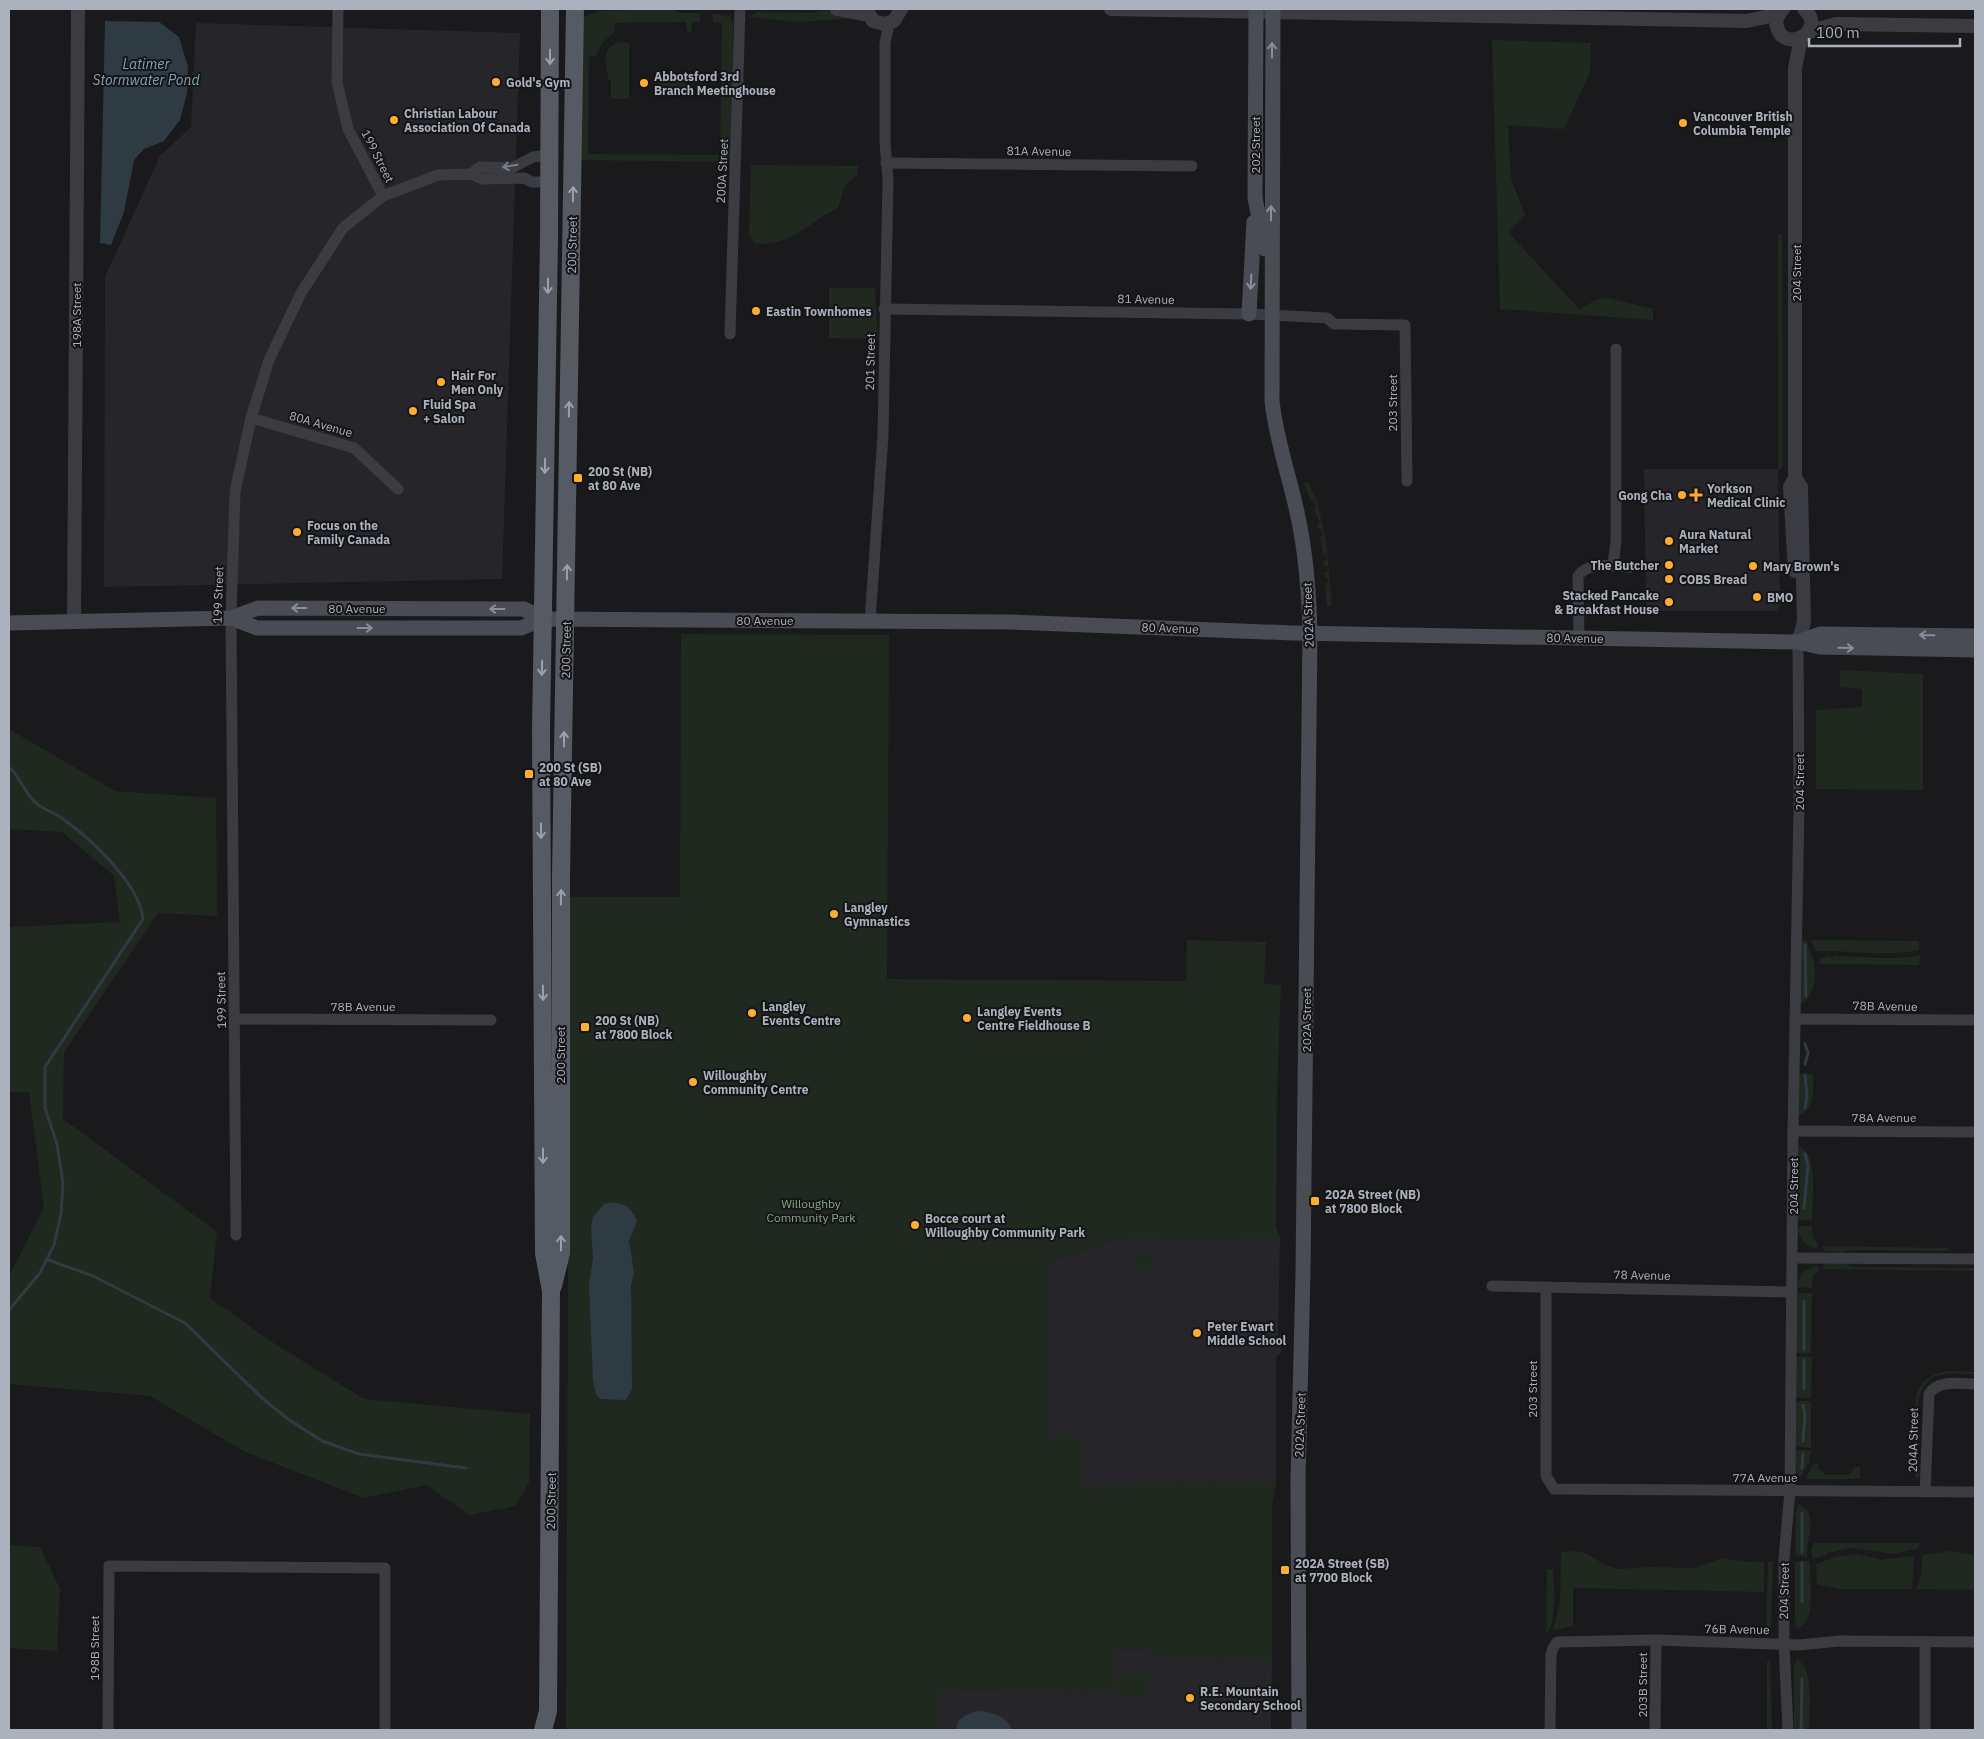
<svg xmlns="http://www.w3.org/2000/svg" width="1984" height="1739" font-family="'IBM Plex Sans',sans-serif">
<rect width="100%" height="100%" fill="#1a1a1d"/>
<!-- built -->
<g fill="#26262a">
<polygon points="196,23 520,33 502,579 104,587 105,277 160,156 191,127"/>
<polygon points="1644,469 1778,469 1780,606 1776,611 1646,611"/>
<polygon points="1128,1236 1280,1237 1278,1338 1281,1341 1281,1353 1276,1357 1276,1484 1081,1485 1046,1436 1047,1262"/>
<polygon points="1115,1649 1149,1650 1168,1659 1272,1660 1271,1730 939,1730 938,1690 1114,1692"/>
</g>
<!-- green -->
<g fill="#1f2920">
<polygon points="664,9 672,9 680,13 699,13 701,22 692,23 691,32 687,31 686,22 615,23 614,32 602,43 596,56 589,57 588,154 720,155 722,23 713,22 713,14 729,16 733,23 731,162 579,160 583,17 601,11"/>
<polygon points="822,10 847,13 846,19 794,22 748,17 757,12 813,13"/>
<polygon points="1492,40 1591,43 1590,72 1564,129 1508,125 1511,179 1525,215 1508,232 1580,310 1595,300 1608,298 1653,309 1653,320 1500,309"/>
<path d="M 620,42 L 629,43 L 629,96 L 626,99 L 613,99 L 611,97 L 611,80 L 609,80 C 606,65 600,46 620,42 Z"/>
<polygon points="658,75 688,75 687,93 658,93"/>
<path d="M 751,165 L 858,166 L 858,174 L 844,187 L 838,208 C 807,223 791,248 754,243 L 749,233 Z"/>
<polygon points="1778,234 1782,234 1783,461 1783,467 1778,471"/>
<polygon points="829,288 875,288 878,339 829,338"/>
<polygon points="1308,482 1317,502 1326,541 1332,604 1327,607 1325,583 1328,583 1328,578 1325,578 1324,572 1328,572 1327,565 1324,565 1323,561 1327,560 1326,553 1323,553 1320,537 1323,536 1322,529 1318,529 1317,523 1320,522 1313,508 1316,507 1314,500 1311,501 1304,483"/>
<polygon points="681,634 889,635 887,979 1186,981 1187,940 1266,942 1264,984 1281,985 1277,1093 1276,1227 1280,1237 1128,1236 1047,1262 1046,1436 1082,1436 1082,1485 1276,1484 1272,1504 1272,1660 1167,1659 1149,1650 1115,1649 1115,1692 939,1690 939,1730 566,1730 570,897 680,897"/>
<polygon points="1840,670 1923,674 1923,790 1816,789 1816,710 1862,707 1862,689 1840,687"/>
<polygon points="9,729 115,791 216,798 217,916 158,913 64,1052 63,1119 217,1232 210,1298 272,1342 364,1399 530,1414 529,1483 515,1506 469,1515 427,1485 364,1498 245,1452 150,1396 9,1384 9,1276 44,1208 29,1092 9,1092 9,927 120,922 114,876 62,832 9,829"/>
<path d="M 1802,940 L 1807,941 C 1807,946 1810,950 1812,956 C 1818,971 1816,995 1801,1004 Z"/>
<path d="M 1811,940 L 1919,941 L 1919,950 C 1886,957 1850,950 1816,951 Z"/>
<path d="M 1920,955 L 1919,965 L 1819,964 L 1820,960 L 1819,959 L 1828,956 L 1830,958 L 1833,958 L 1834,956 C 1863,956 1891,961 1920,955 Z"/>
<path d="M 1800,1074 L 1813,1074 C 1813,1088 1816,1109 1799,1115 L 1798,1076 Z"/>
<path d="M 1799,1147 C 1819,1151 1812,1205 1812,1221 L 1797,1220 Z"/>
<path d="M 1800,1226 L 1812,1226 L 1813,1237 L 1818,1245 L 1816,1249 C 1805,1245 1799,1240 1798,1228 Z"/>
<polygon points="1822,1246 1948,1248 1948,1251 1849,1250 1842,1252 1824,1251"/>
<rect x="1136" y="1252" width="19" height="19"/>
<polygon points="1843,1263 1852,1267 1975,1268 1975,1271 1823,1269 1825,1264"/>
<path d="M 1817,1266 L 1819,1270 L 1813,1275 L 1812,1288 L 1797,1287 C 1798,1274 1806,1269 1817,1266 Z"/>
<polygon points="1799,1293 1812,1293 1811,1354 1796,1353 1797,1295"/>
<polygon points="1799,1356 1812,1357 1811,1399 1796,1397 1796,1358"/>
<path d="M 1948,1371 L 1975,1372 L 1975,1374 C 1963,1374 1948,1372 1936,1376 C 1909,1388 1918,1432 1918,1456 C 1918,1464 1922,1471 1918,1479 L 1915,1476 L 1916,1395 C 1921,1380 1933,1373 1948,1371 Z"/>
<polygon points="1799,1401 1811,1401 1811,1448 1796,1446 1796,1403"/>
<polygon points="1798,1450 1811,1450 1809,1463 1800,1477 1796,1469 1796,1451"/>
<polygon points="1813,1464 1818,1464 1818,1468 1826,1475 1848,1475 1856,1467 1860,1467 1860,1479 1806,1479"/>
<path d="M 1798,1504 C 1820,1512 1806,1540 1807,1557 L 1795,1555 L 1796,1510 Z"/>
<polygon points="1814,1542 1817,1543 1919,1543 1919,1548 1894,1554 1850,1548 1829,1553 1828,1551 1826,1555 1813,1559 1811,1551"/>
<polygon points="9,1545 40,1547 60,1589 57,1651 9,1648"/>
<polygon points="1572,1551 1586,1553 1605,1565 1619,1569 1649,1567 1695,1568 1722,1558 1746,1562 1764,1561 1764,1592 1573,1588 1573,1626 1553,1630 1560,1603 1561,1552"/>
<polygon points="1951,1551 1975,1555 1975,1590 1917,1589 1922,1571 1922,1555"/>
<polygon points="1858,1554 1881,1560 1914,1556 1912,1589 1840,1589 1817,1584 1816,1564 1836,1557"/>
<polygon points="1768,1561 1773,1562 1771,1628 1766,1625"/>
<path d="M 1797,1561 L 1809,1561 L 1810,1566 C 1810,1583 1817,1622 1797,1628 L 1795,1622 L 1795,1563 Z"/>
<path d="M 1547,1569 L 1553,1569 C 1554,1589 1558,1617 1546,1635 Z"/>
<polygon points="1770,1659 1772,1730 1767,1730 1767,1662"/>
<path d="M 1797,1659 C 1815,1670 1809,1711 1809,1730 L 1794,1730 L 1794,1666 Z"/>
<rect x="1118" y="1674" width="30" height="23"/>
</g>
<!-- water -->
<g fill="#2e3b43">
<polygon points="105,21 159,22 179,37 188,67 187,93 180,120 164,141 144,149 134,160 124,212 111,245 100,243"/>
<path d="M 611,1202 C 626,1204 631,1207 637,1221 L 629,1241 L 634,1272 L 631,1286 L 632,1389 L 626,1400 L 601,1399 L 596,1395 L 593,1379 L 589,1286 L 593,1258 L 591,1228 L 593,1217 L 604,1204 Z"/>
<path d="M 977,1711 C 992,1712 1006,1715 1012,1730 L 957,1730 C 955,1719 967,1714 977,1711 Z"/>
</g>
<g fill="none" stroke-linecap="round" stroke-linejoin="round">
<!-- stream -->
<g stroke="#2e3b43" stroke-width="3">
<path d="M 9,767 C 20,777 25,794 37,804 C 45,810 55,813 63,819 C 91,839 139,883 143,919 L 45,1067 L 45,1108 L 57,1144 L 63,1183 L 61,1214 L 54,1245 L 40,1273 L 9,1310"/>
<polyline points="1805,945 1806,996"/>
<polyline points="1805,1044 1808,1053 1805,1064"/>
<polyline points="1805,1108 1807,1096 1805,1075"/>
<polyline points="1804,1208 1808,1165 1805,1154"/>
<polyline points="46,1259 93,1276 185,1323 262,1398 288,1419 322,1441 359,1454 466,1468"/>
<polyline points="1804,1301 1804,1350"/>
<polyline points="1804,1360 1804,1389"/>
<polyline points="1803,1441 1805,1414 1803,1405"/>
<polyline points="1802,1468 1803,1454"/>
<polyline points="1802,1552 1802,1513"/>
<polyline points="1802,1563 1802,1602"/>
<polyline points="1801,1729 1802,1679"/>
</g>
<!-- minor -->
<g stroke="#3b3c42" stroke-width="11">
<polyline points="338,9 337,82 348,129 383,196"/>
<polyline points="886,163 1192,166"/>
<polyline points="471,174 480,167 512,168 533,157 549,155"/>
<polyline points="884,309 1249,314 1327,318 1334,324 1405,325 1407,481"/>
<polyline points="730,334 740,9"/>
<polyline points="251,418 354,448 398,489"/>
<polyline points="1613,566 1616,540 1616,349"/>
<polyline points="870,621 883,435 888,180 885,141 885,43 889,23"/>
<path d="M 1579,639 L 1578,576 C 1588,561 1615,566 1631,567"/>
<polyline points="235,1019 491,1020"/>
<polyline points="1795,1019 1975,1020"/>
<polyline points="1793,1131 1975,1132"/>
<polyline points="236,1235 231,618 235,492 251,418 269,360 301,293 343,228 383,196 438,175 471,174 482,179 524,178 532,182 549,182"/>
<polyline points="1792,1258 1975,1259"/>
<polyline points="1492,1286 1792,1292"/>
<polyline points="1546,1287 1546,1476 1554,1489 1975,1492"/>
<path d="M 1925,1492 L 1929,1394 C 1938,1379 1960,1384 1975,1384"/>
<polyline points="108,1730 109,1566 385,1568 385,1730"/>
<polyline points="1550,1730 1551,1655 1553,1648 1557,1642 1656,1640 1799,1645 1839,1641 1975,1642"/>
<polyline points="1655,1730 1656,1640"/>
<polyline points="1788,1730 1784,1644 1784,1559 1790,1491 1793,1131 1799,805 1798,642"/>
<polyline points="1925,1730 1925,1642"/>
</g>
<!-- tertiary -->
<g stroke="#3b3c42" stroke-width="14">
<polyline points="837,9 868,15"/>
<polyline points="866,9 873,21 884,24 894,21 901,9"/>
<polyline points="1111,9 1747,21 1779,14"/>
<path d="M 1783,9 C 1778,14 1775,20 1777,27 C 1785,55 1828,30 1804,9"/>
<polyline points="1808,32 1836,24 1975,26"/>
<polyline points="1795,571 1790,487 1795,478"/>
<polyline points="74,622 78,9"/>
<polyline points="1798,642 1804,622 1801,487 1795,478 1795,68 1801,38"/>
</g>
<!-- secondary -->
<g stroke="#494c52" stroke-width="15">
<polyline points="1256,9 1255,198 1265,249"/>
<path d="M 1273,9 L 1272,401 C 1276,439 1289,475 1297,512 C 1306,552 1309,593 1310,633 L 1303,1273 L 1298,1479 L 1299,1730"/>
<polyline points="1249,314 1254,222"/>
<polyline points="231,618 257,628 521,628 543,619 1012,622 1293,633 1798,642 1820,647 1975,650"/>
<polyline points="9,623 231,618 258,608 524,609 543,619"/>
<polyline points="1798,642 1820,634 1975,636"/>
</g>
<!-- primary -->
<g stroke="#565a62" stroke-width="18">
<polyline points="553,1286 561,1253 561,875 575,9"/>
<polyline points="543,1730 548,1711 551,1291 544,1253 541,730 549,237 550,9"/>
</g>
</g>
<!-- one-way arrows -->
<defs><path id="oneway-shaft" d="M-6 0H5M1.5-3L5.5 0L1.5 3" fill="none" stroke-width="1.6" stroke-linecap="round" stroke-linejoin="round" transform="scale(1.25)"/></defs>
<g stroke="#898e98">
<use href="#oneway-shaft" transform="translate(1272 50) rotate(-90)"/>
<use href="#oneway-shaft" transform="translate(1271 213) rotate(-90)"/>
<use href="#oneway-shaft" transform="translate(1251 282) rotate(93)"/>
<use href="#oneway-shaft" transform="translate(299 608) rotate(-180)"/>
<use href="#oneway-shaft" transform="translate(497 609) rotate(-180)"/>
<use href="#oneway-shaft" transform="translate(365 628)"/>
<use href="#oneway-shaft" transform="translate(1927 635) rotate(-179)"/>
<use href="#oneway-shaft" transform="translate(1846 648) rotate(1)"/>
</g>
<g stroke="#9ba0ab">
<use href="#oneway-shaft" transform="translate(550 57) rotate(90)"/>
<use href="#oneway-shaft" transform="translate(573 194) rotate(-89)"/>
<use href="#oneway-shaft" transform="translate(548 286) rotate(91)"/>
<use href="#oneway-shaft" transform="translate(569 409) rotate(-89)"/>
<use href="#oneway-shaft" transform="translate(545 466) rotate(91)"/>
<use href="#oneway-shaft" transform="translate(567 572) rotate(-89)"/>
<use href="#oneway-shaft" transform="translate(542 668) rotate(91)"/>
<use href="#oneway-shaft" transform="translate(564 739) rotate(-89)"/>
<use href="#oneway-shaft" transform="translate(541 831) rotate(90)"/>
<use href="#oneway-shaft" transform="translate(561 897) rotate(-89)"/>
<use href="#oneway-shaft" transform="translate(543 993) rotate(89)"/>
<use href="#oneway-shaft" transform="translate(543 1156) rotate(90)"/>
<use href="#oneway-shaft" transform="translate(561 1243) rotate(-90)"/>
</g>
<use stroke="#797d86" href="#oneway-shaft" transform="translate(510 166) rotate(171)"/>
<!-- markers -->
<g fill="#ffad30" stroke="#151518" stroke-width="2">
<circle cx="496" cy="82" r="5"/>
<circle cx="644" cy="83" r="5"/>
<circle cx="394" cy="120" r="5"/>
<circle cx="1683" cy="123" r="5"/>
<circle cx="756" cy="311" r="5"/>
<circle cx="441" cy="382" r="5"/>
<circle cx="413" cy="411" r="5"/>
<rect x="573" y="473" width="10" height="10" rx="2.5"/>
<circle cx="1682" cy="495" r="5"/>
<path d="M1693.5 487.5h5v5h5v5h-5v5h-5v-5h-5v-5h5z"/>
<circle cx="297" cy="532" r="5"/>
<circle cx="1669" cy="541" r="5"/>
<circle cx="1669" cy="565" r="5"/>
<circle cx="1753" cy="566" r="5"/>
<circle cx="1669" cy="579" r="5"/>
<circle cx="1757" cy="597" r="5"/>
<circle cx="1669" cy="602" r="5"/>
<rect x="524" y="769" width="10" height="10" rx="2.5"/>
<circle cx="834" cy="914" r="5"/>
<circle cx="752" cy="1013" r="5"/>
<circle cx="967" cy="1018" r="5"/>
<rect x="580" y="1022" width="10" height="10" rx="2.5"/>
<circle cx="693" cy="1082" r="5"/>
<rect x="1310" y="1196" width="10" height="10" rx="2.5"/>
<circle cx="915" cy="1225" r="5"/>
<circle cx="1197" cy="1333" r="5"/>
<rect x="1280" y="1565" width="10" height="10" rx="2.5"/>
<circle cx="1190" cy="1698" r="5"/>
</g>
<g text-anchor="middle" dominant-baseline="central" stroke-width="4" stroke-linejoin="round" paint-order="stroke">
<!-- poi labels -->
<g font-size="12" font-weight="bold" fill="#acb2bd" stroke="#151518" text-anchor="start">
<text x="654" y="76">Abbotsford 3rd<tspan x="654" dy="14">Branch Meetinghouse</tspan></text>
<text x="506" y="82">Gold's Gym</text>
<text x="404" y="113">Christian Labour<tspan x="404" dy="14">Association Of Canada</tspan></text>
<text x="1693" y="116">Vancouver British<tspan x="1693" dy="14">Columbia Temple</tspan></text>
<text x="766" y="311">Eastin Townhomes</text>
<text x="451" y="375">Hair For<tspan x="451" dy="14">Men Only</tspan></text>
<text x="423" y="404">Fluid Spa<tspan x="423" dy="14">+ Salon</tspan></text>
<text x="588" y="471">200 St (NB)<tspan x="588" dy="14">at 80 Ave</tspan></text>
<text x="1707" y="488">Yorkson<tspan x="1707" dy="14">Medical Clinic</tspan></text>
<text x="1672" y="495" text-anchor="end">Gong Cha</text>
<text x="307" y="525">Focus on the<tspan x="307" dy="14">Family Canada</tspan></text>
<text x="1679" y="534">Aura Natural<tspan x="1679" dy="14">Market</tspan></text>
<text x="1659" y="565" text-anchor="end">The Butcher</text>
<text x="1763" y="566">Mary Brown's</text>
<text x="1679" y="579">COBS Bread</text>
<text x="1659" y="595" text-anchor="end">Stacked Pancake<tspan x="1659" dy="14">&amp; Breakfast House</tspan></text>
<text x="1767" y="597">BMO</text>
<text x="539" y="767">200 St (SB)<tspan x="539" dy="14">at 80 Ave</tspan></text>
<text x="844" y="907">Langley<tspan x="844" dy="14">Gymnastics</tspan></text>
<text x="762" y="1006">Langley<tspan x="762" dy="14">Events Centre</tspan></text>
<text x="977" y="1011">Langley Events<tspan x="977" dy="14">Centre Fieldhouse B</tspan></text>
<text x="595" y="1020">200 St (NB)<tspan x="595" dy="14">at 7800 Block</tspan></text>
<text x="703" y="1075">Willoughby<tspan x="703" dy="14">Community Centre</tspan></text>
<text x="1325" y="1194">202A Street (NB)<tspan x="1325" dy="14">at 7800 Block</tspan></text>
<text x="925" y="1218">Bocce court at<tspan x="925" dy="14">Willoughby Community Park</tspan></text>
<text x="1207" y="1326">Peter Ewart<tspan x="1207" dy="14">Middle School</tspan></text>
<text x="1295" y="1563">202A Street (SB)<tspan x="1295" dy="14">at 7700 Block</tspan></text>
<text x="1200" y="1691">R.E. Mountain<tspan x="1200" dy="14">Secondary School</tspan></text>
</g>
<!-- street labels -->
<g font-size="12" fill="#acb2bd" stroke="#151518">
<text transform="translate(1255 145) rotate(-90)">202 Street</text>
<text transform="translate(1039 151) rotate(1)">81A Avenue</text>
<text transform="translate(378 156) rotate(63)">199 Street</text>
<text transform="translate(722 171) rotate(-87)">200A Street</text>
<text transform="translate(572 245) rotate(-89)">200 Street</text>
<text transform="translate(1796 273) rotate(-90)">204 Street</text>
<text transform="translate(1146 299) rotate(1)">81 Avenue</text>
<text transform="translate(76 315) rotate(-90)">198A Street</text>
<text transform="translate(870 362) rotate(-89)">201 Street</text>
<text transform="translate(1392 403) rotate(-90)">203 Street</text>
<text transform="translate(321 424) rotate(16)">80A Avenue</text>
<text transform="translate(218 595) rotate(-88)">199 Street</text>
<text x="357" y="608">80 Avenue</text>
<text transform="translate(1308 615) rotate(-92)">202A Street</text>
<text x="765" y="620">80 Avenue</text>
<text transform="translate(1170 628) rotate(2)">80 Avenue</text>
<text transform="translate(1575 638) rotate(1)">80 Avenue</text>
<text transform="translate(566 650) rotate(-89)">200 Street</text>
<text transform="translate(1799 782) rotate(-90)">204 Street</text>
<text transform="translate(221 1000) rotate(-91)">199 Street</text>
<text x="363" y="1006">78B Avenue</text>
<text transform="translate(1885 1006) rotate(1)">78B Avenue</text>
<text transform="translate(1306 1020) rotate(-90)">202A Street</text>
<text transform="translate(560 1055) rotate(-90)">200 Street</text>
<text x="1884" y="1117">78A Avenue</text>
<text transform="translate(1793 1186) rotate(-90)">204 Street</text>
<text transform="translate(1642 1275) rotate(1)">78 Avenue</text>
<text transform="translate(1532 1389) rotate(-90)">203 Street</text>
<text transform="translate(1300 1425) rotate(-88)">202A Street</text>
<text transform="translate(1913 1440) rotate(-89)">204A Street</text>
<text x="1765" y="1477">77A Avenue</text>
<text transform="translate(551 1501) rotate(-89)">200 Street</text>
<text transform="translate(1784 1591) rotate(-89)">204 Street</text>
<text transform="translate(1737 1629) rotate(1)">76B Avenue</text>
<text transform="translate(94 1648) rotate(-90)">198B Street</text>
<text transform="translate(1642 1685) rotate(-90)">203B Street</text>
</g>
<!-- park labels -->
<g font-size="12" fill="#81aa82" stroke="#151518">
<text x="811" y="1203">Willoughby<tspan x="811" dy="14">Community Park</tspan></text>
</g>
<!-- water labels -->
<g font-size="14" font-style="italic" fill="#81a3ba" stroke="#151518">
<text x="146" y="64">Latimer<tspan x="146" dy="16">Stormwater Pond</tspan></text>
</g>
</g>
<!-- border -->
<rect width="1984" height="1739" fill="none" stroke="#acb2bd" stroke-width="20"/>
<!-- scale -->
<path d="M1809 38v8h151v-8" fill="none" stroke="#acb2bd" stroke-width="2.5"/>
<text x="1816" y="38" font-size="15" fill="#acb2bd" stroke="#151518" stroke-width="4" paint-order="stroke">100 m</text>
</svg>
